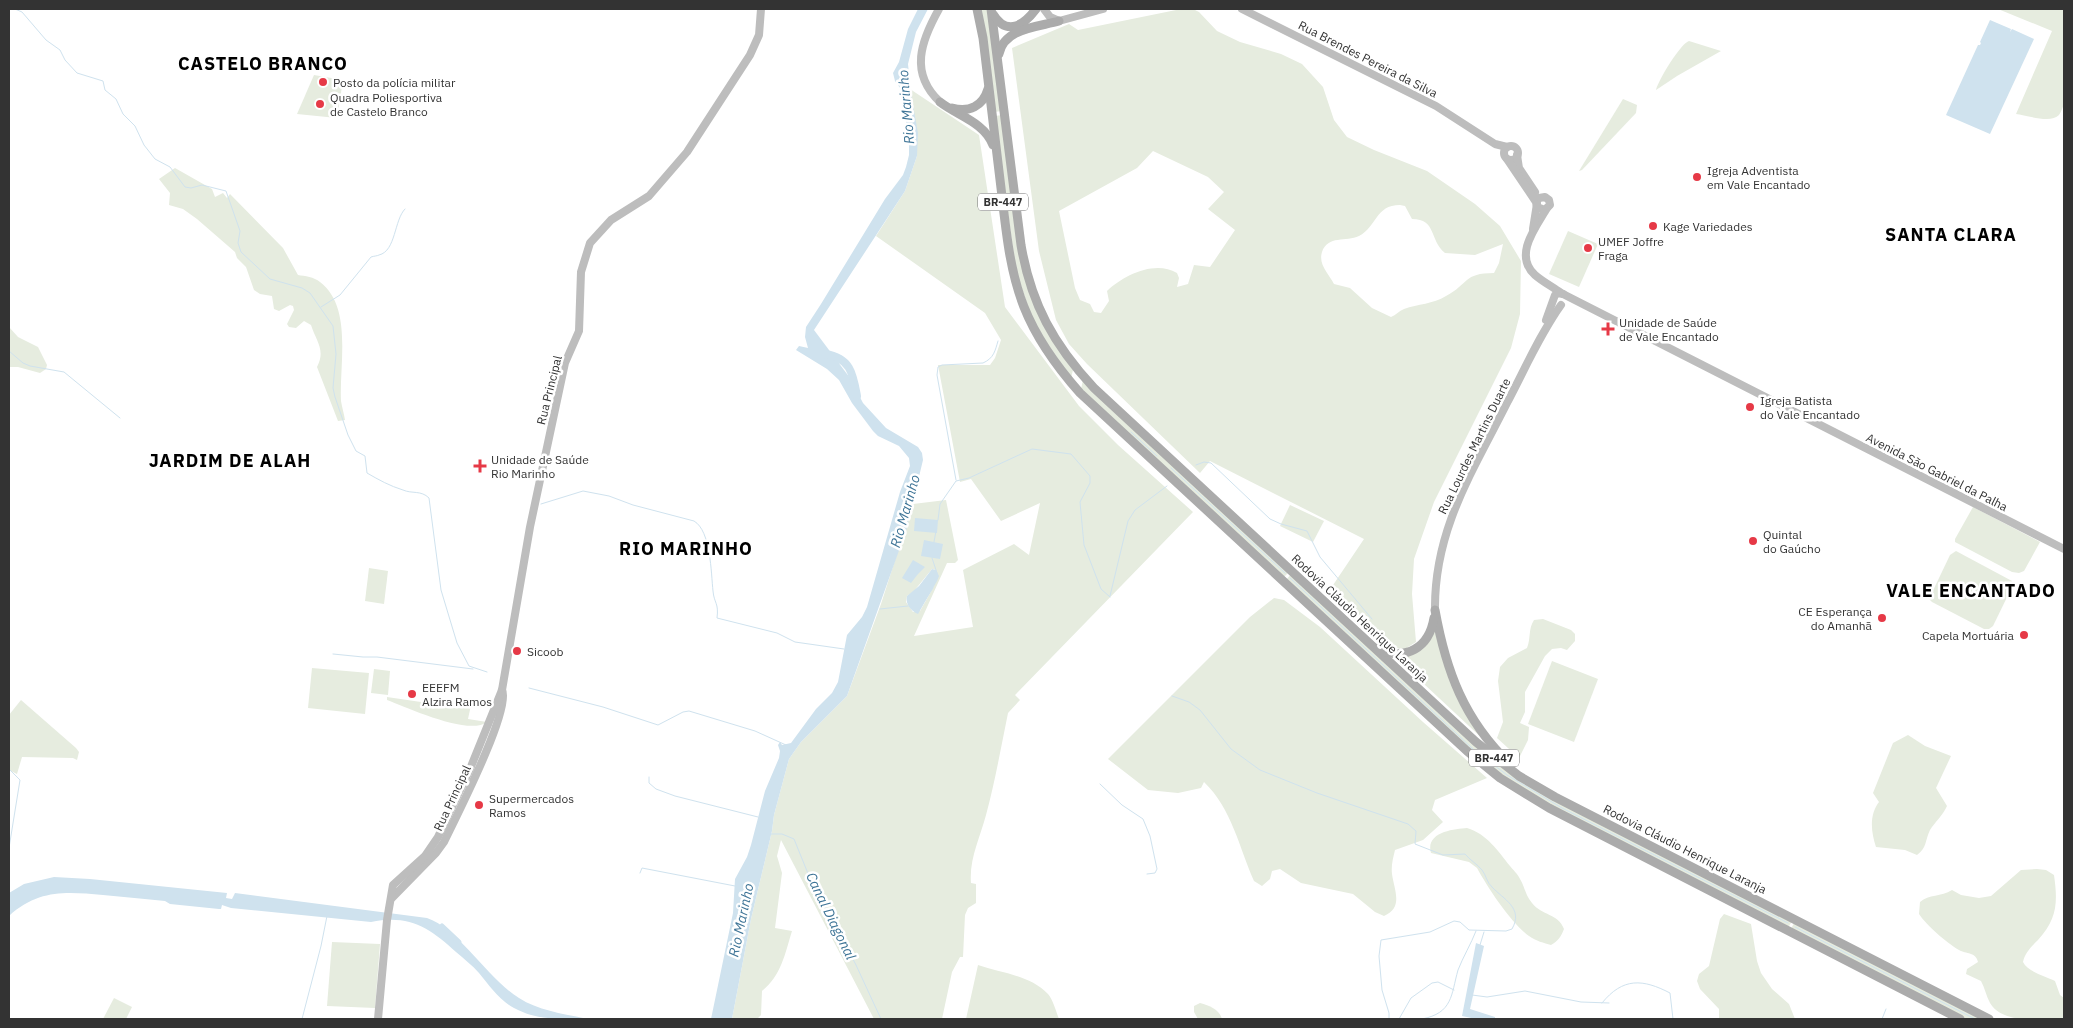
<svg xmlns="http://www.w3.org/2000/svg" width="2073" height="1028" font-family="'IBM Plex Sans',sans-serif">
<rect width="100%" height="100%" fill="#fff"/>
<!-- green -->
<g fill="#e6ecdf" fill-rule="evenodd">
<polygon points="980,9 988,9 1002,111 994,112"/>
<path d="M 1181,9 L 1193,9 L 1199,12 L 1217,31 L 1240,42 L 1281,54 L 1302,64 L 1323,87 L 1334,120 L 1347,137 L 1374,150 L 1427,171 L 1475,204 L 1500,226 L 1521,261 L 1520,314 L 1511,348 L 1434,502 L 1414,559 L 1412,594 L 1416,642 L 1405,649 L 1385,647 L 1327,594 L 1364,539 L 1210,461 L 1200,473 L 1087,364 L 1069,344 L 1056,320 L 1039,251 L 1012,48 L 1069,24 L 1078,30 ZM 1153,151 L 1208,177 L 1224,192 L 1208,209 L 1235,230 L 1210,267 L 1194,265 L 1188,284 L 1177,287 L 1179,278 L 1177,273 C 1155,260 1124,275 1107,291 L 1109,301 L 1101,313 L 1094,312 L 1090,304 L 1080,300 L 1075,288 L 1059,211 L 1137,168 ZM 1400,205 L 1405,206 L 1412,219 C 1437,219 1429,240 1445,253 L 1475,255 L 1503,244 L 1499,263 L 1494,273 C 1463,273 1469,284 1446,296 C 1433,304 1418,304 1404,309 C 1399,311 1396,315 1391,317 L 1372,308 L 1350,288 L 1334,284 C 1329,274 1318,265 1322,252 C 1328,235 1346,242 1359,236 C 1377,227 1375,205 1400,205 Z"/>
<path d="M 1998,9 L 2064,9 L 2064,104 C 2063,107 2061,112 2059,115 C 2051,124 2026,115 2016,114 L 2052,31 Z"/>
<path d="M 1689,41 L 1721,51 L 1677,76 L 1656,90 C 1658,81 1680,44 1689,41 Z"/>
<polygon points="314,75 343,80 337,118 297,114"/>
<path d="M 910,89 L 979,135 L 1005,307 L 1079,406 L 1118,445 L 1193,512 L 1015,695 L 1020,700 L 1008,713 C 1001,747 995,782 986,815 C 980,838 969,859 971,883 L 976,884 L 976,903 L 968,908 L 965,915 L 963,957 L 960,957 L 952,972 L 942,1019 L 874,1019 L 781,840 L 777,856 L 782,873 L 775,928 L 792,931 C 785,954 781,976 762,991 L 761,1015 L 757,1019 L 732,1019 L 751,919 L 772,831 L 774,815 L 789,759 L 801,742 L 847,696 L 881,604 L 913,504 L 946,500 L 958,560 L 955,563 L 947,563 L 914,636 L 973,627 L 963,570 L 1014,544 L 1029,555 L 1040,503 L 1001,521 L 971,479 L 960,482 L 938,365 L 990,365 L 995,358 L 1001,340 L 985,313 L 876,236 L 905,191 L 917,156 ZM 932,569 L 936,570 L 933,588 L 920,611 L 913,612 L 906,602 L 907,596 L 914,591 Z"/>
<polygon points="1623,99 1637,105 1636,113 1582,170 1579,171"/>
<polygon points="1002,115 1020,258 1073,370 1071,378 1057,361 1032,318 1016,271 995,116"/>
<path d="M 175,168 L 212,189 L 215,197 L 223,193 L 227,198 L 230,194 L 283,248 L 298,275 C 305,276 314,277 320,282 C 353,307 339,365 341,401 C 342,407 344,414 345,420 L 338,421 L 317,367 C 326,350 316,341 311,325 L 304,321 L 296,328 L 289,327 L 287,324 L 294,310 L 293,306 L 290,305 L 279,311 L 274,309 L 272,296 L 260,294 L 254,290 L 246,267 L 237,258 L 235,252 L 197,219 L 183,209 L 169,205 L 170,193 L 159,179 Z"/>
<polygon points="1568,231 1598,244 1579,287 1549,274"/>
<polygon points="9,327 18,337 38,347 47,365 46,369 40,373 18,367 9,367"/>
<polygon points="1083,380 1289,572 1283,578 1081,389"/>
<polygon points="1290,505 1324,521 1313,542 1280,526"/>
<polygon points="1973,507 2040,542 2024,571 2019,573 2012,572 1955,542 1955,539"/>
<polygon points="1956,551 2012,581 2012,587 1993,626 1989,629 1984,629 1932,602 1929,599 1950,555"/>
<polygon points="369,568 388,571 384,604 365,601"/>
<polygon points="1291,574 1495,762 1792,921 1788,928 1538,799 1490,768 1286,580"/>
<path d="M 1274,598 L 1284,600 L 1320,627 L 1423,722 L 1487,778 L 1435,800 L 1432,810 L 1443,822 L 1423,840 L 1395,850 C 1393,858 1391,866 1392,874 C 1394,889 1404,908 1384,916 L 1375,912 L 1353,894 L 1301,883 L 1280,869 L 1272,871 L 1270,879 L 1262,886 L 1254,881 C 1239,847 1232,809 1204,782 L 1201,788 L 1178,793 L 1148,790 L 1108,759 L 1250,617 Z"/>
<path d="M 1543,619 L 1571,630 L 1575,634 L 1575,641 L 1567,650 L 1561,648 L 1552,649 L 1545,656 L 1525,692 L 1525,712 L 1520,723 L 1529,727 L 1528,740 L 1519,758 L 1497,738 L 1503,722 L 1498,681 L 1500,667 L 1508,658 L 1527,648 C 1531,638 1528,629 1534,620 Z"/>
<path d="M 1436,627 C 1443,672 1457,703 1484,740 L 1394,656 L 1404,655 Z"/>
<polygon points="1552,661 1598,679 1574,742 1528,724"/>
<polygon points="312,668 369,673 365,714 308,708"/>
<polygon points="374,669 390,671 388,695 371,693"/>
<path d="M 387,697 L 448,706 L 449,701 L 471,705 L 468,719 L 487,722 C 469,736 408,708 387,700 Z"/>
<polygon points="21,700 76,748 79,752 77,760 73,758 22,757 17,774 9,770 9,715"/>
<path d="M 1908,735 L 1925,746 L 1951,756 L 1936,788 L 1947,806 C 1943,815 1935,822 1930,830 C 1925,840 1927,848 1917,855 L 1905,850 L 1876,847 C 1871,832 1869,815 1879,802 L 1873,793 L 1893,743 Z"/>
<path d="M 1467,828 C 1487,834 1498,851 1510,866 C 1513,870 1518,874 1520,879 C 1525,887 1525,895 1532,903 C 1542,916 1558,913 1564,929 C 1561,937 1558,941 1551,945 C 1544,943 1536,941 1529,936 C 1511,923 1488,888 1477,868 L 1469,862 L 1431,853 C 1425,832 1454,829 1467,828 Z"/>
<path d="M 2037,869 L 2046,870 L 2054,875 C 2058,903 2057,919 2038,940 C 2031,947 2025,953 2023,962 C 2028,972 2045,976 2055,981 L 2060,995 L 2064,998 L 2064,1019 C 2043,1019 2003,1025 1990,1003 C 1986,996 1985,988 1981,981 L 1966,974 L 1967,969 L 1978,962 C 1976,952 1966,954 1959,950 C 1946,942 1927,926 1919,914 L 1920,902 C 1929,894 1941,897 1952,890 L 1961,895 L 1979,898 L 1991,896 L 2021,870 Z"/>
<polygon points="1724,914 1751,924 1757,961 1761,973 1772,989 1789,1004 1795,1019 1719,1019 1719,1009 1700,989 1697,981 1699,974 1709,966 1720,919"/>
<polygon points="1794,923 1982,1019 1966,1019 1791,929"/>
<polygon points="332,942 380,944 375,1008 327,1006"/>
<path d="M 978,965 C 1001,973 1030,975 1048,994 C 1053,1000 1056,1011 1059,1019 L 966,1019 Z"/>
<polygon points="114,998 132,1007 126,1019 103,1019"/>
<path d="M 1200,1003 C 1210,1006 1219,1009 1222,1019 L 1198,1019 L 1194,1012 L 1194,1006 Z"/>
</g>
<!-- water -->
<g fill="#cfe2ee">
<polygon points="918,9 928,9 916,32 908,64 911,94 918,133 917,156 905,191 814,330 850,378 863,403 886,428 918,447 922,453 923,460 906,531 847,696 801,742 789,759 774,815 772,831 751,919 732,1019 711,1019 733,913 735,879 747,857 751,845 765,791 779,758 780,751 778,745 780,742 782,745 791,743 816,709 832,693 838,682 847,635 862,617 867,607 900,492 910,466 909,458 899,446 878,436 873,431 852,403 839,380 827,369 796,350 799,346 808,348 805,337 806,327 821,304 885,199 903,175 906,167 909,155 909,137 900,88 895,81 893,73 899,62 908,29"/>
<polygon points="1990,20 2011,29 2010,32 2012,29 2034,39 1990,134 1946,115 1978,45 1980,45 1981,43 1980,42"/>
<polygon points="915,518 938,520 937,533 914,531"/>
<polygon points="924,540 943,544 940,559 921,556"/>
<polygon points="913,560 925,567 918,574 911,583 902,578"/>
<path d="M 932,569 L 936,570 L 939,576 L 937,581 L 918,614 C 911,611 905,604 907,596 L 919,586 Z"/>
<path d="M 54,877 L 90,879 L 227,893 L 226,898 L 232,899 L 235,893 L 427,918 C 459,929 488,979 519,998 C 539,1011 565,1014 588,1019 C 562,1019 538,1021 514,1008 C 499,1000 489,985 479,973 C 472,965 464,959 456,952 C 430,928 409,914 371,922 L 231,908 L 222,905 L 221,909 L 219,909 L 170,904 L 165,901 C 145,899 124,897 103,895 C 66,892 39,889 9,916 L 9,893 L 24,884 Z"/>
<polygon points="1476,943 1484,946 1470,1009 1495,1017 1495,1019 1476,1019 1462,1016"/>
</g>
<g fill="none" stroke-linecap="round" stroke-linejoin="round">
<!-- stream -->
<g stroke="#cfe2ee" stroke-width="1">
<path d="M 15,9 L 22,12 L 46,40 L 60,50 L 65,60 L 77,73 L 103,81 L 105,90 L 116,99 L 123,114 L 135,126 L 144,145 L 155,159 L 170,167 L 185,187 L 191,188 L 202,185 L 226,191 L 240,231 L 238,243 L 241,252 L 270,279 L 302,288 L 310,293 L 333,326 L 336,354 L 333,388 L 335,397 L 348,435 L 356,451 L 365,456 L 367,473 C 379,480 390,486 403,490 C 412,494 421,490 429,498 L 441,590 L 457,643 L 469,666 L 487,672"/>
<path d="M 321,307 L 340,295 L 371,257 C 374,256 377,256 379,255 C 396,251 394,220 405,209"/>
<polyline points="9,351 23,363 30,366 64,372 120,418"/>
<polyline points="1131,432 1157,456"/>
<polyline points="1196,465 1204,462 1211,463 1270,519 1281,524 1307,531 1320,557 1372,619"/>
<polyline points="1171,468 1285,573"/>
<path d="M 956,480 L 937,375 L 938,367 L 942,365 L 983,363 C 994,358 995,351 998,341"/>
<path d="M 541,504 L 583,491 L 609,496 L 633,505 L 694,521 C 711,531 711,573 713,591 C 714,603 719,603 717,618 L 777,633 L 795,642 L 844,649"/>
<polyline points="938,520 940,504 956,481 969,478 1032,449 1071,454 1090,476 1090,483 1080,502 1084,545 1101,589 1110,597"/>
<polyline points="934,542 936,531"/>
<polyline points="932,558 937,573"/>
<polyline points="1290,578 1473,749 1507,775 1562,808 1788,923"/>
<polyline points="1110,596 1128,521 1135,510 1167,486"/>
<polyline points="925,600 933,588"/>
<polyline points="880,609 908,606"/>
<polyline points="333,654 363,657 377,657 473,669"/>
<polyline points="529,688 603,707 658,725 683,712 689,711 755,731 786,745"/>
<path d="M 1172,696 L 1189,702 L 1200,710 L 1231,749 L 1260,770 L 1317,793 L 1408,824 L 1416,831 L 1415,844 L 1443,855 L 1465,854 C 1470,860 1477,864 1482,870 C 1486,875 1487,883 1492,887 C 1503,899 1524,908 1512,929 L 1506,931 L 1469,930 L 1460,922 L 1454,921 L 1430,932 L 1381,940 L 1379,956 L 1382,990 L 1389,1013 L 1389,1019"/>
<polyline points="9,769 20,780 9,848"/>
<polyline points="649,777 649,783 656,789 675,796 758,817"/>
<polyline points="1100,784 1122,805 1143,819 1150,836 1157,869 1155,873 1147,874"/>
<polyline points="771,834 782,834 794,839 809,876 856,965 881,1019"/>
<polyline points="640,873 642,868 735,886"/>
<polyline points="1795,927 1975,1019"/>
<polyline points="1480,945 1484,932"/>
<polyline points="1472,995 1487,997 1525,991 1581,1002 1609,1003"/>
<path d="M 1602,1003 C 1623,977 1643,979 1670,993 L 1673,1019"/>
<polyline points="302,1019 321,946 327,916"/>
<polyline points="1399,1019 1411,998 1432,983 1438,982 1454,990"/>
<path d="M 1422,1019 C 1453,1013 1451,995 1458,970 C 1463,957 1471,944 1476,931"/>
<polyline points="1882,1019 1886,1009"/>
</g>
<!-- canal -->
<polyline stroke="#cfe2ee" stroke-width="5" points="442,926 459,942"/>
<!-- river -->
<path stroke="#cfe2ee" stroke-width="8" d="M 825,354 C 851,358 853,374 857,396"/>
<!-- secondary -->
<g stroke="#bdbdbd" stroke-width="8">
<path d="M 939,9 C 921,41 909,73 940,102"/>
<polyline points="1044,9 1050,17 1059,21 1103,9"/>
<polyline points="1242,9 1436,106 1495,144 1507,147"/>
<circle cx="1511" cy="153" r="7"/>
<polyline points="1517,155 1519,168 1535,192"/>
<polyline points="1507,159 1536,202 1537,207 1545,210 1550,205 1549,200 1545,197 1539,198 1536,202"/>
<path d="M 1547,208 C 1536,227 1513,255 1535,275 C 1543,282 1553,287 1561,293"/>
<polyline points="1533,229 1537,204"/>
<polyline points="1563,294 2064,549"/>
<polyline points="1546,320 1555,295 1559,293 1563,294"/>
<path d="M 1435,610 C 1434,529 1473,471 1508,401 C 1525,369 1540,334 1561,305"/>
<path d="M 392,898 L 436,853 L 444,842 C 455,819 512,708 502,690"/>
<polyline points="378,1019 387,920 393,885 425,856 438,837 470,769 502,690 530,527 565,363 579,331 581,272 590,243 611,220 649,196 687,152 750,55 759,35 761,9"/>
</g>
<!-- primary -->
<g stroke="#ababab" stroke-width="9">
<path d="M 977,9 L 983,38 C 989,88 995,138 1001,188 C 1006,229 1009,269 1024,307 C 1037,340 1057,367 1080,393 L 1467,751 L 1500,778 L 1549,808 L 1960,1019"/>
<path d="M 991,9 L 1021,245 C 1031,304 1054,345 1094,388 L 1476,742 L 1519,776 L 1555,797 L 1989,1019"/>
<path d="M 993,14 C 1007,37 1024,25 1036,9"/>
<path d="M 999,54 C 1004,28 1038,27 1059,21"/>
<path d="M 940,102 C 958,116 984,122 993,145"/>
<path d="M 952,108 C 969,113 983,106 988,89"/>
<path d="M 1435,610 C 1446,671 1464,720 1510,764"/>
<path d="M 1378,649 C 1406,661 1429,648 1434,618"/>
</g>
</g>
<!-- markers -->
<g fill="#e63946" stroke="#fff" stroke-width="2">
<circle cx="323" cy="82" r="5"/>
<circle cx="320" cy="104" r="5"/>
<circle cx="1697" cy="177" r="5"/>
<circle cx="1653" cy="226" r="5"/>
<circle cx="1588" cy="248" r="5"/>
<path d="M1605.5 321.5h5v5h5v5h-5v5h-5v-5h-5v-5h5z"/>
<circle cx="1750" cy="407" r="5"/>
<path d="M477.5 458.5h5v5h5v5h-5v5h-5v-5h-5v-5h5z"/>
<circle cx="1753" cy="541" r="5"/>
<circle cx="1882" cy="618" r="5"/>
<circle cx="2024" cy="635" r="5"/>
<circle cx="517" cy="651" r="5"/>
<circle cx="412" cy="694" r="5"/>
<circle cx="479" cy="805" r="5"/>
</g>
<g text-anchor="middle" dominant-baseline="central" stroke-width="5" stroke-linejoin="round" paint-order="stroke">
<!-- shield labels -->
<g fill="#fff" stroke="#707070" stroke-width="1">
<rect x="978" y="193.5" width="50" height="17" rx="4"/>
<rect x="1469" y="749.5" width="50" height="17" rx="4"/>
</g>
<g font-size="11" font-weight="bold" fill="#333">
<text x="1003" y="202">BR-447</text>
<text x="1494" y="758">BR-447</text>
</g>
<!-- street labels -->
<g font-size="12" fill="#333" stroke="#fff">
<text transform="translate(1368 59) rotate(27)">Rua Brendes Pereira da Silva</text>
<text transform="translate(549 390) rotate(-76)">Rua Principal</text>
<text transform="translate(1474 446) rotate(-64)">Rua Lourdes Martins Duarte</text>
<text transform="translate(1937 472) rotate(27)">Avenida São Gabriel da Palha</text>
<text transform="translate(1360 618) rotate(43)">Rodovia Cláudio Henrique Laranja</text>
<text transform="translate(452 798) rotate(-65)">Rua Principal</text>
<text transform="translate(1685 849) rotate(27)">Rodovia Cláudio Henrique Laranja</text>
</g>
<!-- poi labels -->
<g font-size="12" fill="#333" stroke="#fff" text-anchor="start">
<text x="333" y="82">Posto da polícia militar</text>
<text x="330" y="97">Quadra Poliesportiva<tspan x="330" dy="14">de Castelo Branco</tspan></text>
<text x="1707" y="170">Igreja Adventista<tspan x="1707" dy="14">em Vale Encantado</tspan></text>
<text x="1663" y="226">Kage Variedades</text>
<text x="1598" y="241">UMEF Joffre<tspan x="1598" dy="14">Fraga</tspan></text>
<text x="1619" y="322">Unidade de Saúde<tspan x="1619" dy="14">de Vale Encantado</tspan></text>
<text x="1760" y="400">Igreja Batista<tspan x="1760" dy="14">do Vale Encantado</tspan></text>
<text x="491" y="459">Unidade de Saúde<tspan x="491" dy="14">Rio Marinho</tspan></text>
<text x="1763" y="534">Quintal<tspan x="1763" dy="14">do Gaúcho</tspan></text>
<text x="1872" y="611" text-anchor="end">CE Esperança<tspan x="1872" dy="14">do Amanhã</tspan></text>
<text x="2014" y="635" text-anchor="end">Capela Mortuária</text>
<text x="527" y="651">Sicoob</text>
<text x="422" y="687">EEEFM<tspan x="422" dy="14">Alzira Ramos</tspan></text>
<text x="489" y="798">Supermercados<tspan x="489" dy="14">Ramos</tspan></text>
</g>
<!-- water labels -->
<g font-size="14" font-style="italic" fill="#3f7597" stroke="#fff">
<text transform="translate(906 107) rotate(-95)">Rio Marinho</text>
<text transform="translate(905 511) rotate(-74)">Rio Marinho</text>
<text transform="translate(831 916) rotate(64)">Canal Diagonal</text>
<text transform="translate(741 920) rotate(-78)">Rio Marinho</text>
</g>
<!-- district labels -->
<g font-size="18" font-weight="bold" letter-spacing="1" fill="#000" stroke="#fff">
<text x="263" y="63">CASTELO BRANCO</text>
<text x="1951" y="234">SANTA CLARA</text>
<text x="230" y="460">JARDIM DE ALAH</text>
<text x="686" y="548">RIO MARINHO</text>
<text x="1971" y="590">VALE ENCANTADO</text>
</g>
</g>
<!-- border -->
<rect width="2073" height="1028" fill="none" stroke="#333333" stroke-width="20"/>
</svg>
